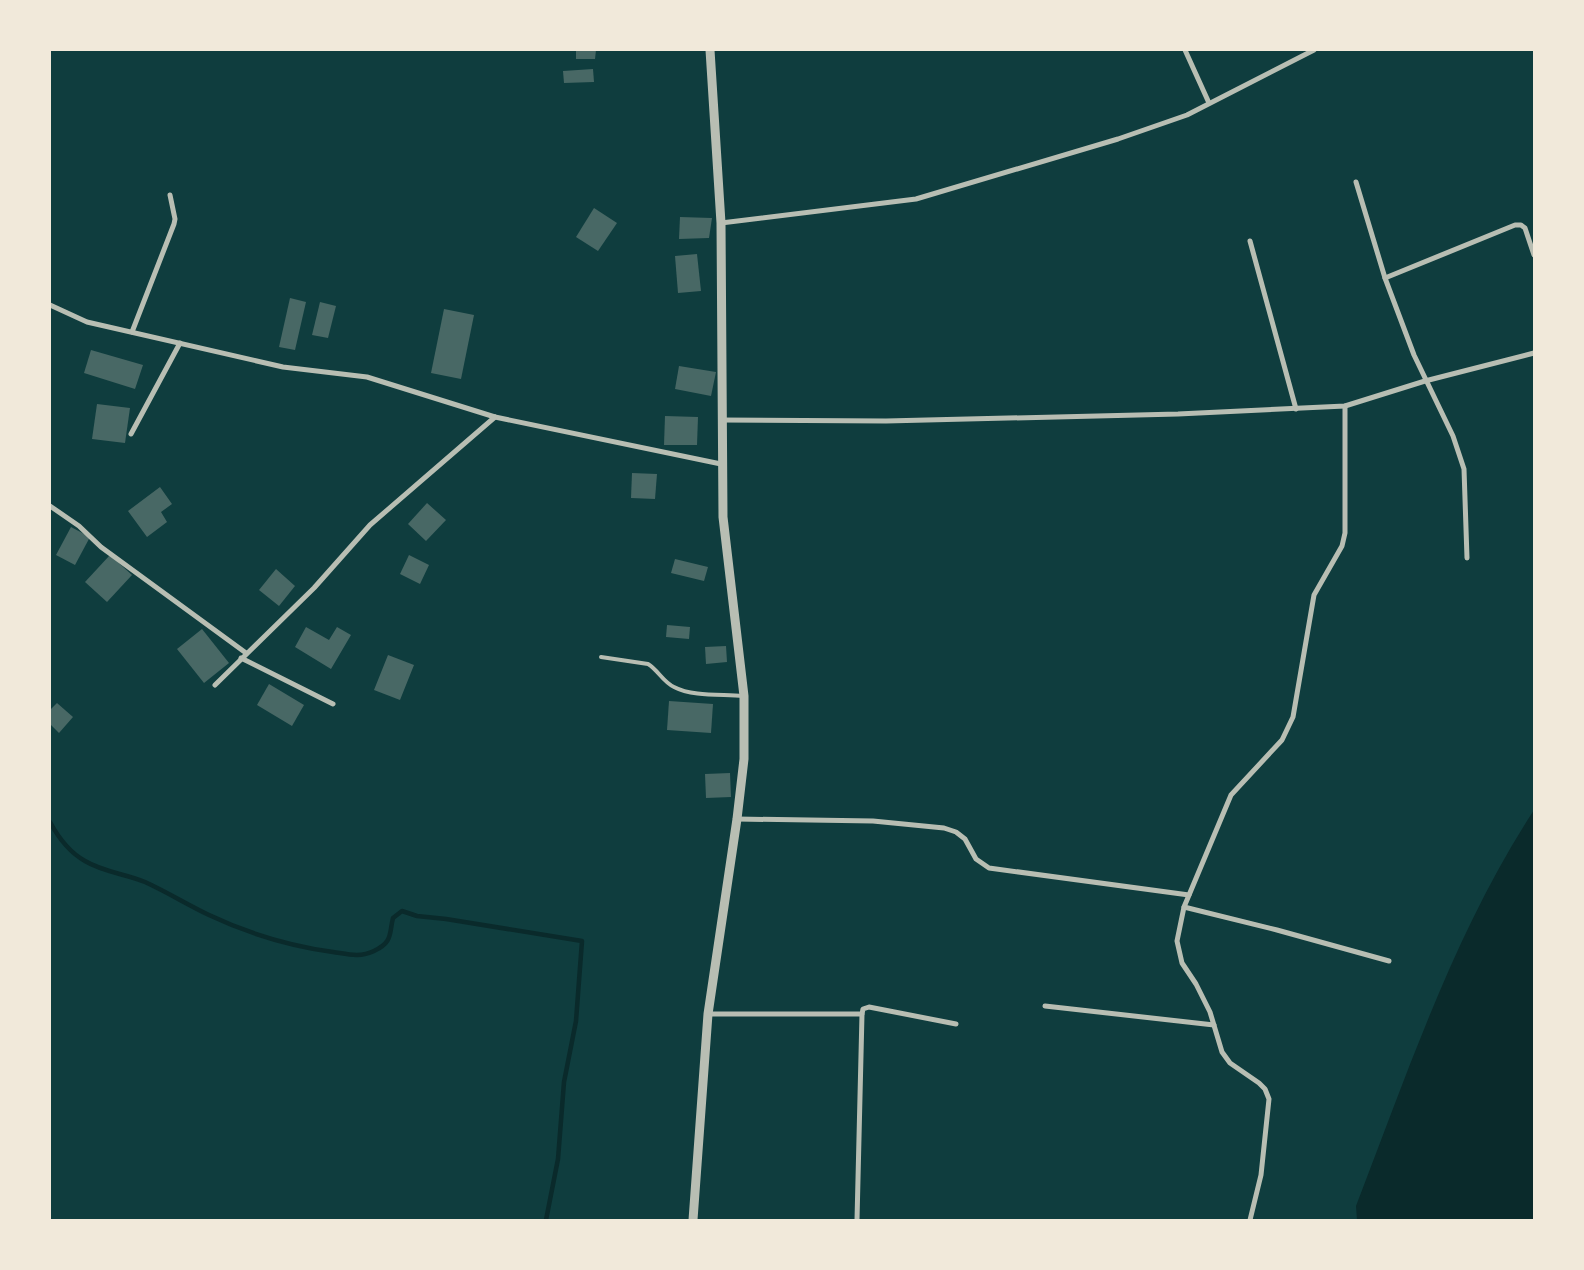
<svg xmlns="http://www.w3.org/2000/svg" width="1584" height="1270" font-family="Quicksand,sans-serif">
<rect width="100%" height="100%" fill="#0f3d3e"/>
<!-- water -->
<path fill="#0a2a2b" d="M 1534,810 L 1534,1220 L 1357,1220 L 1356,1206 C 1408,1071 1455,931 1534,810 Z"/>
<g fill="none" stroke-linecap="round" stroke-linejoin="round">
<!-- stream -->
<path stroke="#0a2a2b" stroke-width="4.5" d="M 50,822 C 58,837 69,852 85,861 C 103,872 126,874 145,882 C 167,892 188,905 209,915 C 249,934 290,946 333,952 C 347,954 360,958 374,951 C 393,942 389,934 393,918 L 402,911 L 417,916 L 446,919 L 582,941 L 576,1021 L 564,1082 L 558,1159 L 546,1220"/>
</g>
<!-- building -->
<g fill="#486865">
<polygon points="576,50 596,50 595,59 576,59"/>
<polygon points="593,69 594,82 564,83 563,71"/>
<polygon points="594,208 617,223 598,251 576,237"/>
<polygon points="680,217 712,218 709,238 679,239"/>
<polygon points="697,254 701,291 678,293 675,256"/>
<polygon points="290,298 306,302 295,350 279,347"/>
<polygon points="320,302 336,306 328,338 312,335"/>
<polygon points="444,309 474,315 461,379 431,373"/>
<polygon points="91,350 143,365 135,389 84,373"/>
<polygon points="679,366 716,372 711,396 675,389"/>
<polygon points="97,404 130,408 125,443 92,439"/>
<polygon points="665,416 698,417 697,445 664,445"/>
<polygon points="632,473 657,474 655,499 631,498"/>
<polygon points="160,487 172,504 161,512 167,522 147,537 128,511"/>
<polygon points="427,503 446,520 426,541 408,524"/>
<polygon points="71,527 90,537 75,565 56,555"/>
<polygon points="110,555 132,575 107,602 85,582"/>
<polygon points="409,555 429,565 420,584 400,574"/>
<polygon points="675,559 708,567 704,581 671,573"/>
<polygon points="276,569 295,586 279,606 259,590"/>
<polygon points="667,625 690,627 689,639 666,637"/>
<polygon points="306,627 329,640 337,627 351,635 331,669 295,647"/>
<polygon points="202,629 229,663 204,683 177,649"/>
<polygon points="726,646 727,662 706,664 705,647"/>
<polygon points="388,655 414,665 400,700 374,690"/>
<polygon points="269,684 304,705 292,726 257,705"/>
<polygon points="669,701 713,704 711,733 667,730"/>
<polygon points="57,703 73,717 59,733 50,724 50,710"/>
<polygon points="730,773 731,797 706,798 705,774"/>
</g>
<g fill="none" stroke-linecap="round" stroke-linejoin="round">
<!-- service -->
<path stroke="#b8beb3" stroke-width="4" d="M 601,657 L 648,664 C 658,670 663,682 674,687 C 693,697 722,694 743,696"/>
<!-- minor -->
<g stroke="#b8beb3" stroke-width="5">
<polyline points="1185,50 1209,103"/>
<polyline points="1356,182 1385,278 1414,355 1453,436 1464,469 1467,558"/>
<polyline points="721,223 916,199 1118,139 1187,115 1314,50"/>
<polyline points="1250,241 1296,409"/>
<polyline points="1385,278 1515,225 1521,225 1525,228 1534,255"/>
<polyline points="50,305 87,322 283,367 367,377 495,417 721,464"/>
<polyline points="132,332 174,224 175,219 170,195"/>
<polyline points="721,420 886,421 1178,414 1345,406 1425,381 1534,353"/>
<polyline points="131,434 180,343"/>
<polyline points="50,506 79,526 101,547 246,653"/>
<polyline points="241,658 333,704"/>
<polyline points="215,685 314,588 370,525 495,417"/>
<polyline points="737,819 873,821 944,828 956,832 965,839 976,859 989,868 1189,895"/>
<polyline points="1184,907 1277,930 1389,961"/>
<polyline points="1045,1006 1214,1025"/>
<polyline points="708,1014 862,1014 863,1009 869,1007 956,1024"/>
<polyline points="857,1220 862,1014"/>
<polyline points="1250,1220 1261,1175 1269,1099 1265,1089 1259,1083 1230,1063 1222,1052 1210,1012 1196,984 1182,963 1177,941 1184,907 1231,795 1282,740 1293,717 1314,595 1342,546 1345,533 1345,406"/>
</g>
<!-- tertiary -->
<polyline stroke="#b8beb3" stroke-width="9" points="693,1220 708,1014 737,819 744,759 744,696 723,517 721,223 710,50"/>
</g>
<!-- border -->
<rect width="1584" height="1270" fill="none" stroke="#f1e9da" stroke-width="102"/>
</svg>
